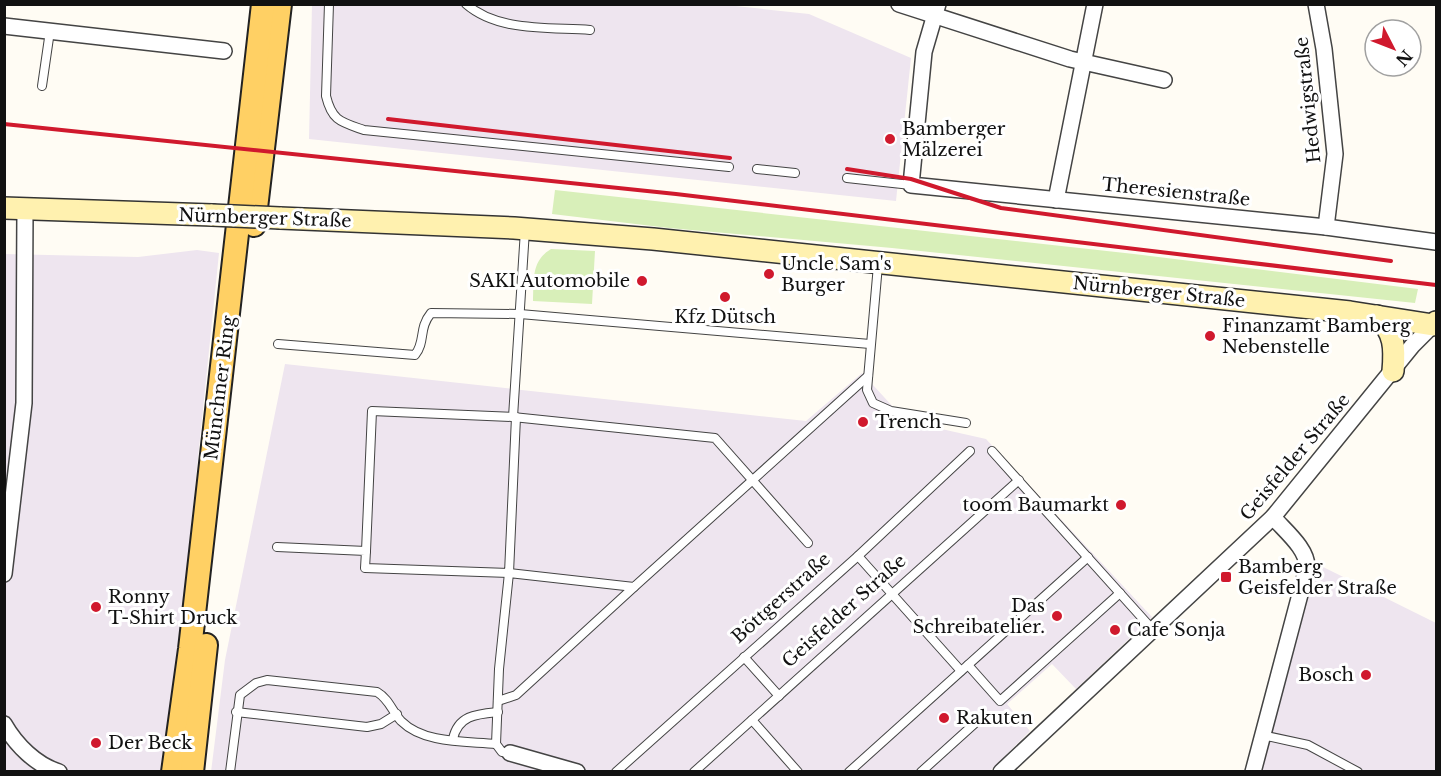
<svg xmlns="http://www.w3.org/2000/svg" width="1441" height="776" font-family="'Libre Baskerville',serif">
<rect width="100%" height="100%" fill="#fffcf4"/>
<!-- industrial -->
<g fill="#eee5ef">
<polygon points="312,5 726,5 809,14 911,58 896,201 309,139"/>
<polygon points="197,250 219,253 177,663 160,771 5,771 4,254 138,257"/>
<polygon points="285,364 806,421 862,373 906,421 986,439 1152,617 1076,689 1052,664 1007,704 1030,731 990,771 211,772 225,660"/>
<polygon points="1305,558 1436,623 1436,771 1246,772"/>
</g>
<!-- green -->
<g fill="#d8efb9">
<polygon points="555,190 1134,254 1418,289 1415,303 892,248 669,228 552,214"/>
<path d="M 551,249 L 595,251 L 592,304 L 533,301 C 534,280 531,261 551,249 Z"/>
</g>
<g fill="none" stroke-linecap="round" stroke-linejoin="round">
<defs>
<g id="lane">
<path d="M 329,4 L 326,96 C 332,121 341,122 364,130 L 729,167"/>
<path d="M 466,4 C 498,32 549,27 590,30"/>
<polyline points="42,86 50,31"/>
<polyline points="757,169 795,173"/>
<polyline points="847,178 911,185"/>
<polyline points="878,265 867,390 873,403 891,411 966,423"/>
<path d="M 278,344 L 415,355 C 426,341 418,329 431,313 L 520,314 L 870,344"/>
<polyline points="513,417 525,230"/>
<polyline points="992,451 1153,630"/>
<polyline points="277,547 366,551 365,568 509,573 516,417"/>
<polyline points="366,551 372,411 513,417 715,438 808,543"/>
<polyline points="858,556 961,671"/>
<polyline points="744,657 779,696"/>
<polyline points="968,665 1000,701 1120,593"/>
<polyline points="498,701 516,695 634,587"/>
<polyline points="236,712 367,727 381,724 397,714"/>
<polyline points="752,720 798,772"/>
<polyline points="1262,735 1308,745 1358,772"/>
<path d="M 453,739 C 458,715 477,714 498,712"/>
<polyline points="510,753 502,752 496,744 499,669 509,573 634,587 868,376"/>
<path d="M 230,772 L 240,695 L 256,683 L 267,680 L 377,692 C 389,699 392,711 401,721 C 424,744 466,741 496,744"/>
<polyline points="616,772 858,556 970,451"/>
<polyline points="694,772 1019,480"/>
<polyline points="849,772 1088,557"/>
<polyline points="921,772 983,716"/>
</g>
<g id="street">
<polyline points="899,4 1070,59 1164,80"/>
<polyline points="938,4 924,52 911,185 1326,227 1436,242"/>
<polyline points="1316,4 1324,49 1335,154 1326,227"/>
<polyline points="4,26 224,51"/>
<polyline points="1056,200 1095,4"/>
<polyline points="4,574 24,403 25,209"/>
<path d="M 4,724 C 16,745 36,765 59,772"/>
<polyline points="510,753 577,772"/>
<polyline points="1001,772 1273,517 1412,346 1433,325 1436,325"/>
<path d="M 1253,772 L 1307,568 C 1308,549 1285,531 1273,517"/>
</g>
<g id="secondary">
<polyline points="4,208 212,215"/>
<polyline points="280,218 514,228 653,239 1350,312 1433,325 1436,322"/>
<path d="M 1377,316 C 1395,332 1395,349 1393,371"/>
</g>
<g id="primary">
<polyline points="254,225 280,4"/>
<polyline points="173,772 190,649 263,4"/>
<polyline points="192,772 206,645"/>
</g>
</defs>
<!-- lane casing -->
<use href="#lane" stroke="#444" stroke-width="10"/>
<!-- street casing -->
<use href="#street" stroke="#444" stroke-width="18"/>
<!-- secondary casing -->
<use href="#secondary" stroke="#333" stroke-width="24"/>
<!-- primary casing -->
<use href="#primary" stroke="#222" stroke-width="26"/>
<!-- lane -->
<use href="#lane" stroke="#fff" stroke-width="8"/>
<!-- street -->
<use href="#street" stroke="#fff" stroke-width="15"/>
<!-- secondary -->
<use href="#secondary" stroke="#fff1af" stroke-width="21"/>
<!-- primary -->
<use href="#primary" stroke="#ffd064" stroke-width="22"/>
<!-- rail -->
<g stroke="#d0192d" stroke-width="4">
<polyline points="388,119 730,158"/>
<polyline points="4,124 676,194 1436,285"/>
<polyline points="847,169 911,179 1001,208 1391,261"/>
</g>
<defs>
<polyline id="secondary-bridge" points="212,215 280,218"/>
</defs>
<!-- secondary-bridge casing -->
<use href="#secondary-bridge" stroke="#333" stroke-width="24" stroke-linecap="butt"/>
<!-- secondary-bridge -->
<use href="#secondary-bridge" stroke="#fff1af" stroke-width="21"/>
</g>
<!-- markers -->
<g fill="#d0192d" stroke="#fff" stroke-width="2">
<circle cx="890" cy="139" r="6"/>
<circle cx="769" cy="274" r="6"/>
<circle cx="642" cy="281" r="6"/>
<circle cx="725" cy="297" r="6"/>
<circle cx="1210" cy="336" r="6"/>
<circle cx="863" cy="422" r="6"/>
<circle cx="1121" cy="505" r="6"/>
<rect x="1220" y="571" width="12" height="12" rx="3"/>
<circle cx="96" cy="607" r="6"/>
<circle cx="1057" cy="616" r="6"/>
<circle cx="1115" cy="630" r="6"/>
<circle cx="1366" cy="675" r="6"/>
<circle cx="944" cy="718" r="6"/>
<circle cx="96" cy="743" r="6"/>
</g>
<g text-anchor="middle" dominant-baseline="central" stroke-width="6" stroke-linejoin="round" paint-order="stroke">
<!-- street labels -->
<g font-size="18" fill="#111" stroke="#fff">
<text transform="translate(1308 100) rotate(-96)">Hedwigstraße</text>
<text transform="translate(1176 192) rotate(6)">Theresienstraße</text>
<text transform="translate(265 218) rotate(2)">Nürnberger Straße</text>
<text transform="translate(1159 292) rotate(6)">Nürnberger Straße</text>
<text transform="translate(220 388) rotate(-83)">Münchner Ring</text>
<text transform="translate(1295 457) rotate(-50)">Geisfelder Straße</text>
<text transform="translate(781 598) rotate(-42)">Böttgerstraße</text>
<text transform="translate(844 611) rotate(-42)">Geisfelder Straße</text>
</g>
<!-- poi labels -->
<g font-size="18" fill="#111" stroke="#fff" text-anchor="start">
<text x="902" y="129">Bamberger<tspan x="902" dy="21">Mälzerei</tspan></text>
<text x="781" y="264">Uncle Sam's<tspan x="781" dy="21">Burger</tspan></text>
<text x="630" y="281" text-anchor="end">SAKI Automobile</text>
<text x="725" y="317" text-anchor="middle">Kfz Dütsch</text>
<text x="1222" y="326">Finanzamt Bamberg<tspan x="1222" dy="21">Nebenstelle</tspan></text>
<text x="875" y="422">Trench</text>
<text x="1109" y="505" text-anchor="end">toom Baumarkt</text>
<text x="1238" y="567">Bamberg<tspan x="1238" dy="21">Geisfelder Straße</tspan></text>
<text x="108" y="597">Ronny<tspan x="108" dy="21">T-Shirt Druck</tspan></text>
<text x="1045" y="606" text-anchor="end">Das<tspan x="1045" dy="21">Schreibatelier.</tspan></text>
<text x="1127" y="630">Cafe Sonja</text>
<text x="1354" y="675" text-anchor="end">Bosch</text>
<text x="956" y="718">Rakuten</text>
<text x="108" y="743">Der Beck</text>
</g>
</g>
<!-- border -->
<rect width="1441" height="776" fill="none" stroke="#111111" stroke-width="12"/>
<!-- north arrow -->
<g transform="translate(1393 48) rotate(132)"><circle r="28" fill="#ffffff" stroke="#a0a0a0" stroke-width="1.5"/>
<path d="M0-4.5L10 22L0 15L-10 22Z" fill="#d0192d"/>
<text y="-9" font-size="16" font-weight="bold" text-anchor="middle" fill="#111111">N</text>
</g>
</svg>
